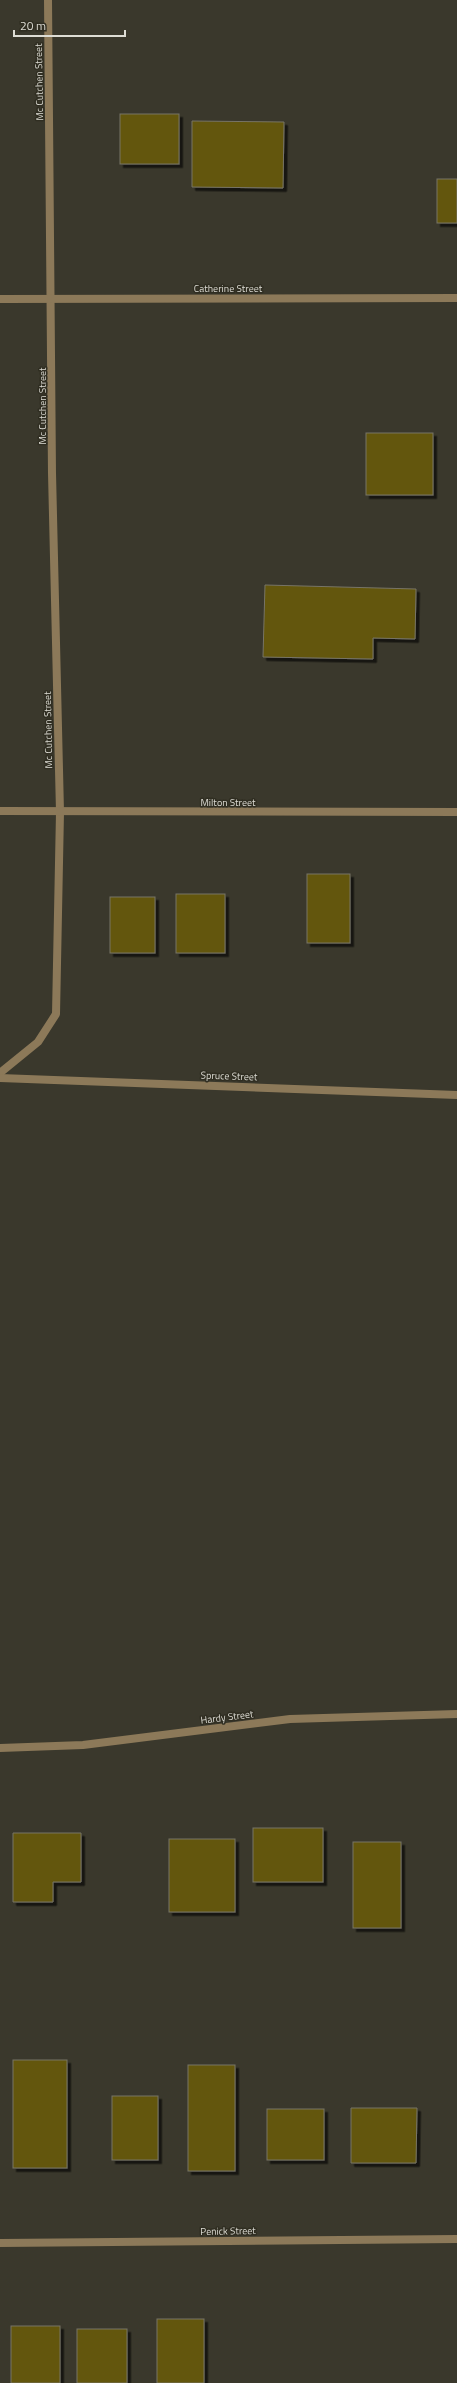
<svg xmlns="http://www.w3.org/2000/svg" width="457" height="2383" font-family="'Titillium Web',sans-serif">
<defs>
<filter id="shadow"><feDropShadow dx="3.5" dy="3.5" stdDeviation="0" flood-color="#0009"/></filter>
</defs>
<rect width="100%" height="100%" fill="#3a382c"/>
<!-- building -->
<g fill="#645709" stroke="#777467" filter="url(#shadow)">
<rect x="120" y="114" width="59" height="50"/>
<polygon points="192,121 284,122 283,188 192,187"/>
<rect x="437" y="179" width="20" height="44"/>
<rect x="366" y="433" width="67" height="62"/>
<polygon points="265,585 416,589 415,639 373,638 373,659 263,657"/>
<rect x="307" y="874" width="43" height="69"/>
<rect x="176" y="894" width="49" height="59"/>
<rect x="110" y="897" width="45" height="56"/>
<rect x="253" y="1828" width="70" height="54"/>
<polygon points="13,1833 81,1833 81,1882 53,1882 53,1902 13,1902"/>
<rect x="169" y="1839" width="66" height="73"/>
<rect x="353" y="1842" width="48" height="86"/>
<rect x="13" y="2060" width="54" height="108"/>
<rect x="188" y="2065" width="47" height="106"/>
<rect x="112" y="2096" width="46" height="64"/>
<polygon points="351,2108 417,2108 416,2163 351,2163"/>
<rect x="267" y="2109" width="57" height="51"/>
<rect x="157" y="2319" width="47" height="64"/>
<rect x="11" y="2326" width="49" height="57"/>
<rect x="77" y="2329" width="50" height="54"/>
</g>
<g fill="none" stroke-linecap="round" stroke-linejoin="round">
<!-- service -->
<polyline stroke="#8c7959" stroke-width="8" points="0,1073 38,1042 56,1014 60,812"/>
<!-- minor -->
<g stroke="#8c7959" stroke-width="8">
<polyline points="48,0 52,473 60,812"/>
<polyline points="0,299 457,298"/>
<polyline points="0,811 457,812"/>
<polyline points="0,1078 457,1095"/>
<polyline points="0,1748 83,1745 290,1719 457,1714"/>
<polyline points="0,2243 457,2239"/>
</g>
</g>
<g text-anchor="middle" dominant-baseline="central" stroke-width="3" stroke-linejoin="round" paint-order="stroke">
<!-- street labels -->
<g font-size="10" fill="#deddd5" stroke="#302e22">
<text transform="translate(39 82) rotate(-91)">Mc Cutchen Street</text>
<text x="228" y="288">Catherine Street</text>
<text transform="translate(42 406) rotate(-90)">Mc Cutchen Street</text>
<text transform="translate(48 730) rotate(-91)">Mc Cutchen Street</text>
<text x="228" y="802">Milton Street</text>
<text transform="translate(229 1076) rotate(2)">Spruce Street</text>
<text transform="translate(227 1717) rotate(-7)">Hardy Street</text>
<text transform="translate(228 2231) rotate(-1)">Penick Street</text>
</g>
</g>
<!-- scale -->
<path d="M14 30v6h111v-6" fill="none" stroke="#deddd5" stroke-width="2"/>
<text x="20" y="30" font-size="12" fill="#deddd5" stroke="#302e22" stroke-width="3" paint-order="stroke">20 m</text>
</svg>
